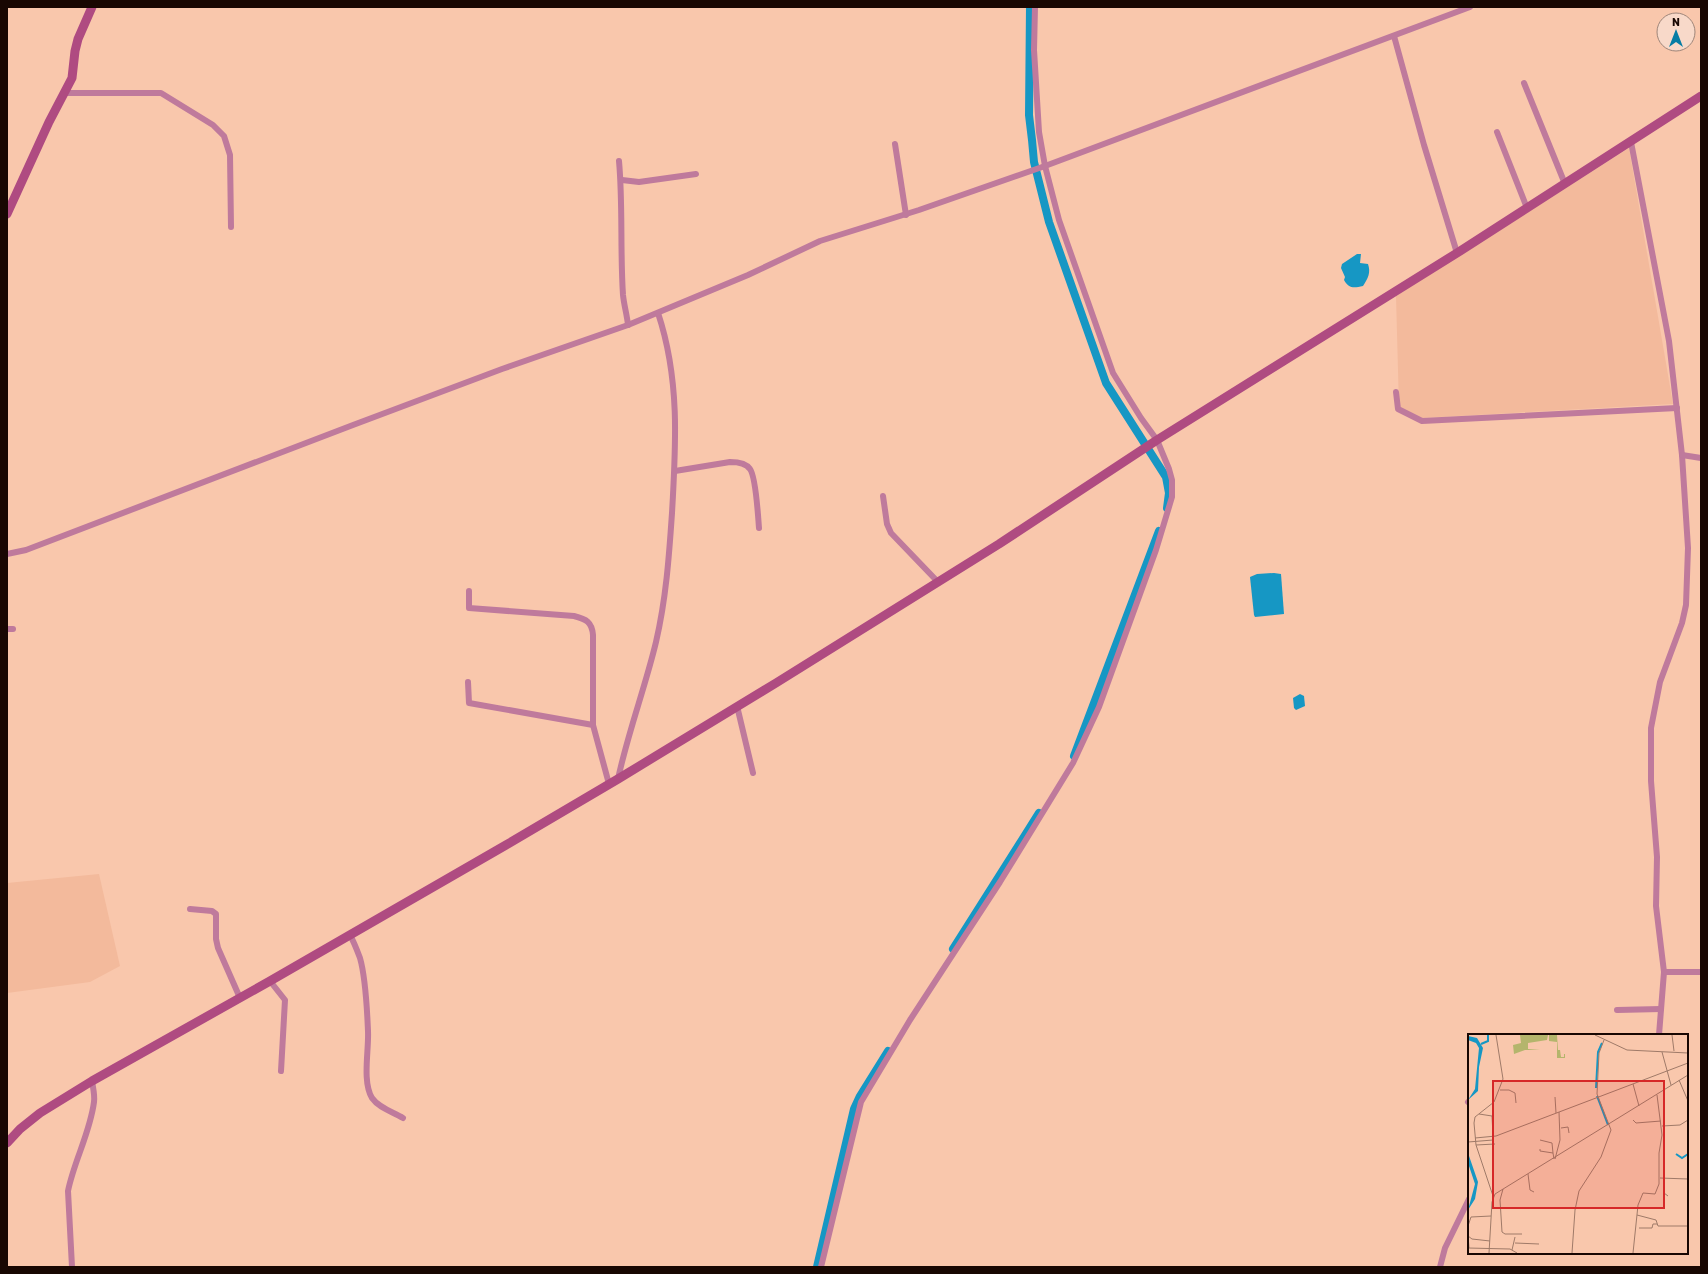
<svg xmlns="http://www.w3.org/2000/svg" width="1708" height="1274" font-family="Rubik,sans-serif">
<rect width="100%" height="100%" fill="#f9c7ac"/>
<!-- built -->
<g fill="#f3ba9c">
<polygon points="1629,148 1673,404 1422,418 1399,407 1396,296"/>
<polygon points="99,874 120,966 90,982 7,993 7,883"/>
</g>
<!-- water -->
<g fill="#1697c4">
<path d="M 1357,254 L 1361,254 L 1360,263 L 1368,264 C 1371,273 1368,278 1363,286 C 1354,288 1349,289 1344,280 L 1345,277 L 1341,268 L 1342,264 Z"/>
<polygon points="1274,573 1281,574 1284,614 1255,617 1254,615 1250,577 1257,574"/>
<polygon points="1300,694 1304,696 1305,706 1296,710 1294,708 1293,698"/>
</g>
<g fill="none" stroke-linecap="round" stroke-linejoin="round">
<!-- canal -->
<g stroke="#1697c4" stroke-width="8">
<polyline points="1030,7 1029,115 1032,140 1034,162 1049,222 1106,383 1166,477 1169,493 1167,508"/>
<polyline points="1074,756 1159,531"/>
<polyline points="953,949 1039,813"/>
<polyline points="817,1267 854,1109 860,1096 888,1051"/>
</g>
<!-- street -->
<g stroke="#bf7a9c" stroke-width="6">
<polyline points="1394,36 1424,145 1457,253"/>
<polyline points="1524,83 1565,184"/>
<polyline points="64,93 161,93 213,125 224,136 230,155 231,227"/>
<polyline points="1497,132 1527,208"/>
<polyline points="1631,142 1669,341 1682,455 1688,548 1686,605 1682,623 1660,682 1651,728 1651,781 1657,857 1656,906 1664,972 1659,1035"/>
<polyline points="895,144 906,215"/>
<path d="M 619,161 C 623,205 620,250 623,295 C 624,305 627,315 628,325"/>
<polyline points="622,180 639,182 696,174"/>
<polyline points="1396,392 1398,409 1422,421 1677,408"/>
<polyline points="1682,455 1701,458"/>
<path d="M 675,471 L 730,462 C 737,462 746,463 750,469 C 756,477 758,516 759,528"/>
<polyline points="883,496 887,524 891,533 938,582"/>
<polyline points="7,554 26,550 353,425 502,369 628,325 748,275 820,241 919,210 1045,166 1470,7"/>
<path d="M 469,591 L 469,608 L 574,616 C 586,619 592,622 593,635 L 593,725"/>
<polyline points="7,629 13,629"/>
<polyline points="468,682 469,703 593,725 609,784"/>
<polyline points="737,706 753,773"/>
<path d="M 618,779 C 628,732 645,688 656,642 C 666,599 669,557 672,513 C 676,444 680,379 658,313"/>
<polyline points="190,909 212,911 216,914 216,939 218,948 240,998"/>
<path d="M 350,935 C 354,942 357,950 360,958 C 366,979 367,1009 368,1031 C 369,1051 362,1081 372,1098 C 379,1108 393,1112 403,1118"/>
<polyline points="1664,972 1701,972"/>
<polyline points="270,981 285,1000 281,1071"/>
<polyline points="1617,1010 1661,1009"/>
<polyline points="1468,1102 1469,1103"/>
<path d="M 72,1267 L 68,1191 C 74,1161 90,1133 94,1102 C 95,1095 93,1088 92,1081"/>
<polyline points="821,1267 861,1102 910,1020 1000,882 1073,763 1099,707 1156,550 1172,497 1172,480 1169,469 1157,440 1141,418 1113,373 1059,220 1045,166 1039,132 1034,50 1035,7"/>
<polyline points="1440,1267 1445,1248 1469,1199"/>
</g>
<!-- secondary -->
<g stroke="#af4b81" stroke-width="9">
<polyline points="7,214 49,122 72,78 75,51 78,39 92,7"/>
<polyline points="7,1143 20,1129 40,1113 92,1081 270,981 506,845 618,779 776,683 999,544 1157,440 1457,253 1701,96"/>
</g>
</g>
<!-- overview -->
<g transform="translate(1468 1034)">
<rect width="220" height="220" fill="#f9c7ac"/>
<path d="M 52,1 L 80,1 L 79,6 L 60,9 L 60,15 L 72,16 L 57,16 L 46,20 L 45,11 L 53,9 ZM 81,1 L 89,1 L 90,16 L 92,16 L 93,23 L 96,23 L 96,20 L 97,20 L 97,24 L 89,24 L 89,8 L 81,7 Z" fill="#b4b56c"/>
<path d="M 0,2 L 9,4 L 15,14 L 11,33 L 10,57 L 0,66 L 7,55 L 11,14 L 8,9 L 0,6 ZM 0,119 L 10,148 L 7,165 L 0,176 L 7,150 L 0,129 Z" fill="#1697c4"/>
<path fill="none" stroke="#1697c4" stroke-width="2" d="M 13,10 L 20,7 L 20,1M 128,54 L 130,18 L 134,9M 129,62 L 140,91M 208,120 L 214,124 L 220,120"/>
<path fill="none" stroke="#9f7a68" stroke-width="1" d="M 127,1 L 159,16 L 220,19M 204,1 L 206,17M 194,18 L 203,51M 211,46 L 220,67M 165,50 L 171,72M 32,56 L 41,56 L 47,59 L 48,69M 87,63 L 88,79M 11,80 L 24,82 L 25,102M 165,86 L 168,89 L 193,87M 194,92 L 212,91 L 220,86M 93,94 L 100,93 L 101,99M 7,104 L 28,102 L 220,29M 72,106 L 84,109 L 85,119M 0,108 L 25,106M 8,111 L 27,110M 72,115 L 72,117 L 85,119 L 86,125M 87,125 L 92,106 L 91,78M 60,140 L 62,156 L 66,158M 192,144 L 220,145M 196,144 L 196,159 L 200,162M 35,155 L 32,166 L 34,198 L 37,200 L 54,200M 25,162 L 8,111 L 6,89 L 7,83 L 26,68 L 35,45 L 28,1M 169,181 L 188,186 L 190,192 L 220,192M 0,192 L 3,183 L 23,182M 171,194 L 184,194 L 185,190 L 189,190M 0,201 L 1,214M 0,202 L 4,205 L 22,207M 47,209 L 71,210M 0,214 L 42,215 L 49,219M 44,216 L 47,203M 21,219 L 24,168 L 27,160 L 220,41M 104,219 L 107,176 L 111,157 L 133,123 L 143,96 L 129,60 L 131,19 L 136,6M 165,219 L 170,171 L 175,159 L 187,160 L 191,150 L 191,119 L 194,101 L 189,61"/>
<path fill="#d62828" fill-opacity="0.15" stroke="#d62828" stroke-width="2" d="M 25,47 L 196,47 L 196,174 L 25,174 Z"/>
<rect width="220" height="220" fill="none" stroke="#180702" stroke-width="2"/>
</g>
<!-- border -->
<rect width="1708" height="1274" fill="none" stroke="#180702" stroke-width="16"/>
<!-- north arrow -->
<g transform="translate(1676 32)"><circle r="19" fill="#f8d9c9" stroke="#9e8579"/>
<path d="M0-3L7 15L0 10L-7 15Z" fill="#067da5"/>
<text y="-6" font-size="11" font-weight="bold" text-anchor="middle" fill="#180702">N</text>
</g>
</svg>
